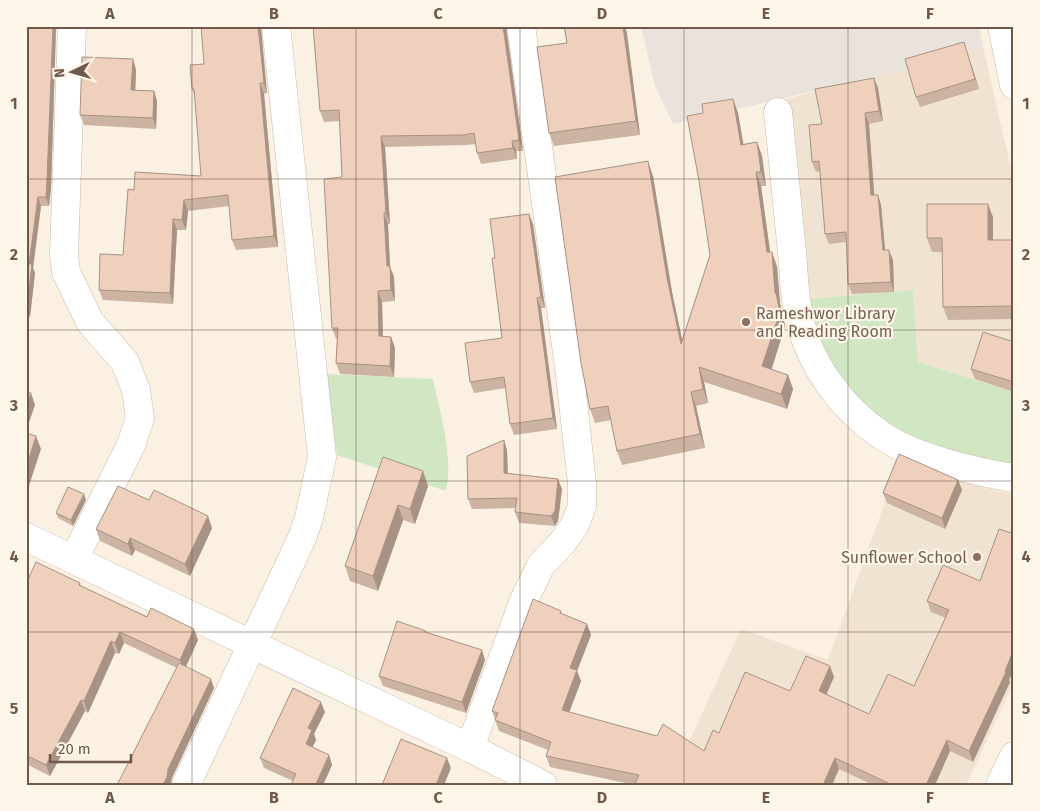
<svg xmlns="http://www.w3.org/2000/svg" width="1040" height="811" font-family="'Fira Sans',sans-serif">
<rect width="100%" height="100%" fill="#faf1e3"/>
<!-- residential -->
<g fill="#f1e3d2">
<polygon points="983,47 1014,182 1014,392 918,362 913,290 809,299 787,99"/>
<polygon points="900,461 984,488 1014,494 1014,682 966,785 669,785 741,629 828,660"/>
</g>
<!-- industrial -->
<polygon fill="#eae3dd" points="641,26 979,26 983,47 884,75 673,124 655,86"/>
<!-- green -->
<g fill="#d1e7c3">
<polygon points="913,290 918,362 1014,392 1014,471 931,452 895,432 854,397 817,341 809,299"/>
<path d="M 325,374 L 433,379 C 440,413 454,457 446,491 L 337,455 Z"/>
</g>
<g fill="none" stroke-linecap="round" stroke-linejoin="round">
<defs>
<g id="minor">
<polyline points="72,26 64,254 66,272 90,322 125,362 136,390 140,418 131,445 74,559"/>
<polyline points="1002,26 1014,85"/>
<path d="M 778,112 C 783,159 787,205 792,252 C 794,273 794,296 799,316 C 809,365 843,410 884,437 C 916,458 976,472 1014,478"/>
<polyline points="26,537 470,748 543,785"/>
<polyline points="470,748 524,600 541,565 562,543 575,525 582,506 582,483 569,367 521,26"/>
<polyline points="186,785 302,538 309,518 322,457 276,26"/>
<polyline points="1000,785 1014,756"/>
</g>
</defs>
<!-- minor casing -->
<use href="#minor" stroke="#cab9aa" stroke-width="29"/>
<!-- minor -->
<use href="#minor" stroke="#fff" stroke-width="28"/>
</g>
<!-- wall -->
<g fill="#cdb3a2">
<polygon points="26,26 56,26 51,189 49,206 41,206 33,268 35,273 30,317 26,316"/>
<polygon points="313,26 506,26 523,151 516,151 517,159 481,164 477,153 476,144 467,145 385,147 390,224 388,224 390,267 394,277 395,301 382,302 383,337 391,337 395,348 394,377 340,374 336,363 337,339 336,339 332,328 342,177 340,121 324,122 320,111"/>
<polygon points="564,26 625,26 640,135 554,146 549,133 567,43"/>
<polygon points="260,28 267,93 264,94 278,247 236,250 232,240 229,206 188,211 186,230 177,230 173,304 103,300 99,290 123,255 134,190 201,176 195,95 192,89 204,64"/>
<polygon points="964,42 979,89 920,107 916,97"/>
<polygon points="133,59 136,70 135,90 154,91 157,101 156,129 84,125 80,115"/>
<polygon points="878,88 883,121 869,124 874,195 878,195 881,205 885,250 893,260 894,292 852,294 848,284 846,242 829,244 825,234 820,171 816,172 812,162"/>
<polygon points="733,99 738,113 743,144 757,142 762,156 766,186 761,186 770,252 772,252 777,267 780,303 785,326 771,369 788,375 793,389 787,409 704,382 708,403 696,406 705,448 622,465 617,451 611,420 595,423 590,409 653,176 672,292 682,340 710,255 703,113"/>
<polygon points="993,217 993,240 1014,240 1014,319 948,320 943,307 942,252 932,252 927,238"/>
<polygon points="533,224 545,308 541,308 557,429 514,435 510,424 506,388 474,393 470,382 502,338 495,258"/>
<polygon points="1014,342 1014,392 975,379 971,369"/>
<polygon points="507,450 508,474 562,489 558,521 555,526 519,523 515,512 516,508 472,509 468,499"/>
<polygon points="383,457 428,486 415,524 403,520 378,591 350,581 345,566"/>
<polygon points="958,480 962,490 945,529 887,503 883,493"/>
<polygon points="86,500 73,526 58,518 56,513"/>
<polygon points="149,500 212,528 190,576 135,550 132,556 100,541 96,529"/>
<polygon points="943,565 1010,682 973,762 950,751 935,785 873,785 839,769 832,785 635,785 550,767 546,756 548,750 499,731 492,711 561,611 562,614 591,635 577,671 581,681 569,712 704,751 719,733 790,691 834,677 826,694 869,714 914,686 946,618 931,612 927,601"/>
<polygon points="80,583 81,586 198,640 186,666 214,688 172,778 177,668 124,643 119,654 115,653 88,713 85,711 50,776 26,764 26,584"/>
<polygon points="426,631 427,633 485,660 466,713 383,686 379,676"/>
<polygon points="325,712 314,734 316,740 312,748 329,755 332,765 323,785 291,785 293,781 264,768 260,758"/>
</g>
<!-- shaded-wall -->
<g fill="#a79284">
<polygon points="53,26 56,26 51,189 49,206 46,197"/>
<polygon points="258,26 261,26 267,93 264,83"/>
<polygon points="503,26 506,26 523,151 519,140"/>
<polygon points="623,26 625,26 627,33 640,135 636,121"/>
<polygon points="964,42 967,52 979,89 975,79"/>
<polygon points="133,59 136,70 135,100 131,90"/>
<polygon points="874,78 878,88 883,121 879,111"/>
<polygon points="260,83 264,94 278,247 274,236"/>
<polygon points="154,91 157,101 156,129 153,118"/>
<polygon points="733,99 738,113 746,159 741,145"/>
<polygon points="865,113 869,124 875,205 871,195"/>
<polygon points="381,136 385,147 390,224 386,213"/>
<polygon points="512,141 516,151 517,159 513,148"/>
<polygon points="757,142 762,156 766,186 761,172"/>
<polygon points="648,161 653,176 672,292 686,358 681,344 667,278"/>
<polygon points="756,172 761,186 772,266 767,252"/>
<polygon points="878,195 881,205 886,260 883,250"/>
<polygon points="38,197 41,206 33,268 35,273 30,317 27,308 29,264"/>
<polygon points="184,200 188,211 186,230 182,220"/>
<polygon points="988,204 993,217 993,254 988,240"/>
<polygon points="384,213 388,224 390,267 394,277 395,301 391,290 387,266"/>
<polygon points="529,214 533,224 545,308 541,297"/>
<polygon points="173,219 177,230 173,304 170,293"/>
<polygon points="889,250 893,260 894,292 891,282"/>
<polygon points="772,252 777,267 780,303 785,326 768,381 762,366 775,293"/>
<polygon points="378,291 382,302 383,347 379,336"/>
<polygon points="537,298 541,308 557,429 553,418"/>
<polygon points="391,337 395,348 394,377 390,366"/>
<polygon points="699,367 704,382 708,403 703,389"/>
<polygon points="788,375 793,389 787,409 781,394"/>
<polygon points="691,392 696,406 705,448 700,434"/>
<polygon points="31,393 35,405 26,431 26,406"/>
<polygon points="36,436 41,449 26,495 26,468"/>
<polygon points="504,440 507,450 508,484 504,473"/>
<polygon points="423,471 428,486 415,524 410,509"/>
<polygon points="558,479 562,489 558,521 555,526 551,516"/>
<polygon points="958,480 962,490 945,529 942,518"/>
<polygon points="84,494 86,500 73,526 71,520"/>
<polygon points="398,505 403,520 378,591 373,576"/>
<polygon points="208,516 212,528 190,576 185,564"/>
<polygon points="130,538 135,550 132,556 128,544"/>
<polygon points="587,624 591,635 577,671 581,681 566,721 562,710 570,668"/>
<polygon points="194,629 198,640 184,671 180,660"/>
<polygon points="120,632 124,643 119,654 115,643"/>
<polygon points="111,641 115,653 88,713 84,701"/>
<polygon points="1014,649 1014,669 1009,680 1010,682 973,762 969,751"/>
<polygon points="482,650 485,660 466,713 462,702"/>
<polygon points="830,666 834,677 823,702 819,691"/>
<polygon points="211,679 214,688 172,778 171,785 163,785 168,769"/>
<polygon points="81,700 85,711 50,776 46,765"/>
<polygon points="321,702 325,712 314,734 316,740 309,754 306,744 308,728"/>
<polygon points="947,740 950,751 935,785 926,785"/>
<polygon points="329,755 332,765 323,785 316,785 316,784"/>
<polygon points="447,758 451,768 444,785 436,785"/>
<polygon points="835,758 839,769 832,785 823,785"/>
</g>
<!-- building -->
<g fill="#eed0bc" stroke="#a79284">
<polygon points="26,26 53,26 47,180 46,197 38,197 29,264 32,264 27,308 26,308"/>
<polygon points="201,26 258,26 264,83 260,83 274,236 232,240 228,195 184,200 182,220 173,219 170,293 99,290 100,254 123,255 128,189 134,190 135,172 201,176 194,89 192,89 190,65 204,64"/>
<polygon points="313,26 503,26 519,140 512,141 513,148 477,153 474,133 463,135 381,136 386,213 384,213 387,266 390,266 391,290 378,291 379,336 391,337 390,366 336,363 338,328 332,328 324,179 342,177 339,110 320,111"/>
<polygon points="564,26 623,26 636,121 549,133 537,47 567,43"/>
<polygon points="964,42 975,79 916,97 905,59"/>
<polygon points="82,57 133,59 131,90 154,91 153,118 80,115"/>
<polygon points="874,78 879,111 865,113 871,195 878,195 883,250 889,250 891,282 848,284 846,232 825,234 819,161 812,162 809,125 822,124 815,89"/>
<polygon points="733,99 741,145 757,142 761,172 756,172 767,252 772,252 775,293 776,293 780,312 762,366 788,375 781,394 699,367 703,389 691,392 700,434 617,451 608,406 590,409 581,363 555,177 648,161 667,278 681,344 710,255 699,181 687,116 703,113 702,104"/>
<polygon points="927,204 988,204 988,240 1014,240 1014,306 943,307 942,238 927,238"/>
<polygon points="529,214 541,297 537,298 553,418 510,424 504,377 470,382 465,343 502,338 492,258 495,258 490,219"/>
<polygon points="983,332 1014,342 1014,382 971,369"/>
<polygon points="26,391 31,393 26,406"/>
<polygon points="26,433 36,436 26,468"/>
<polygon points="504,440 504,473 558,479 555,511 551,516 515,512 517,498 468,499 467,456"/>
<polygon points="899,454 958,480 942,518 883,493"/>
<polygon points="383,457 423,471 410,509 398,505 373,576 345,566"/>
<polygon points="118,486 149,500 154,490 208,516 185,564 130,538 128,544 96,529"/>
<polygon points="68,487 84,494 71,520 56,513"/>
<polygon points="1014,524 1014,649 1005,671 1006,672 969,751 947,740 926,785 888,785 888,783 835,758 823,785 664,785 661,784 660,785 637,785 635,784 639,775 546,756 551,742 495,720 498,713 492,711 533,599 561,611 560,613 587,624 570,668 577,670 562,710 657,736 663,724 704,751 713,730 719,733 745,672 790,691 806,656 830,666 819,691 869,714 888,674 914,686 949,610 927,601 943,565 980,581 999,529 1011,533"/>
<polygon points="36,562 80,583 79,585 147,617 151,608 194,629 180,660 120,632 115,643 111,641 84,701 81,700 46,765 26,755 26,584"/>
<polygon points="397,621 426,631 425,632 482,650 462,702 379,676"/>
<polygon points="179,663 211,679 168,769 167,777 163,785 117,785"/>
<polygon points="293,688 321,702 308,728 312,730 306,744 329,755 316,784 318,785 291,785 296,774 260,758"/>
<polygon points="401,739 447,758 436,785 382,785"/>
</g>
<!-- grid -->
<path fill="none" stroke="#70584b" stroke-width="1" stroke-opacity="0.55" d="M 192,26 L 192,785M 356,26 L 356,785M 520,26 L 520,785M 684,26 L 684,785M 848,26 L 848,785M 26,179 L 1014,179M 26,330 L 1014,330M 26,481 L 1014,481M 26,632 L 1014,632"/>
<!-- markers -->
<g fill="#8d6e63" stroke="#fef6e8" stroke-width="2">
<circle cx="746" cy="322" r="5"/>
<circle cx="977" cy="557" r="5"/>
</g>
<g text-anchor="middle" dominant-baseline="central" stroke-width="4.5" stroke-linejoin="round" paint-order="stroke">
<!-- education labels -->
<g font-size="16" fill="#785e54" stroke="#fef6e8" text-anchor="start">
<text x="756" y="313">Rameshwor Library<tspan x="756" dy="18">and Reading Room</tspan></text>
<text x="967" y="557" text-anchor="end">Sunflower School</text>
</g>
</g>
<!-- border -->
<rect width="1040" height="811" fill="none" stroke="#fef6e8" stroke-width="55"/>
<!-- north arrow -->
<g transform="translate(72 72) rotate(265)" stroke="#fef6e8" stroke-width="4" paint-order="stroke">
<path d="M0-4L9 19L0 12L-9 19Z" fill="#70584b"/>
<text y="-8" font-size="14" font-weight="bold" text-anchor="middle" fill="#70584b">N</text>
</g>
<!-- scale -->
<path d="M50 754v8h81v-8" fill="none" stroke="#70584b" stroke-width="2.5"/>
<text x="58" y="754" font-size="15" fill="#70584b" stroke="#fef6e8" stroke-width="4" paint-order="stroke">20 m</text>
<rect x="28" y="28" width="984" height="756" fill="none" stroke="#70584b" stroke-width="2"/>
<g font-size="16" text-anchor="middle" font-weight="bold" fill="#70584b">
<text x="110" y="19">A</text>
<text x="274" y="19">B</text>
<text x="438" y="19">C</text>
<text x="602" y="19">D</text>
<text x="766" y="19">E</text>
<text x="930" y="19">F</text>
<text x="14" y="109">1</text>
<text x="1026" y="109">1</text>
<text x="14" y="260">2</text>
<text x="1026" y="260">2</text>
<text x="14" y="411">3</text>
<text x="1026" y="411">3</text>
<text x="14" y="562">4</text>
<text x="1026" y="562">4</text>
<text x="14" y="714">5</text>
<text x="1026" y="714">5</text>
<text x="110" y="803">A</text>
<text x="274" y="803">B</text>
<text x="438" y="803">C</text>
<text x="602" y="803">D</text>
<text x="766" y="803">E</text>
<text x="930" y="803">F</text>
</g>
</svg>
